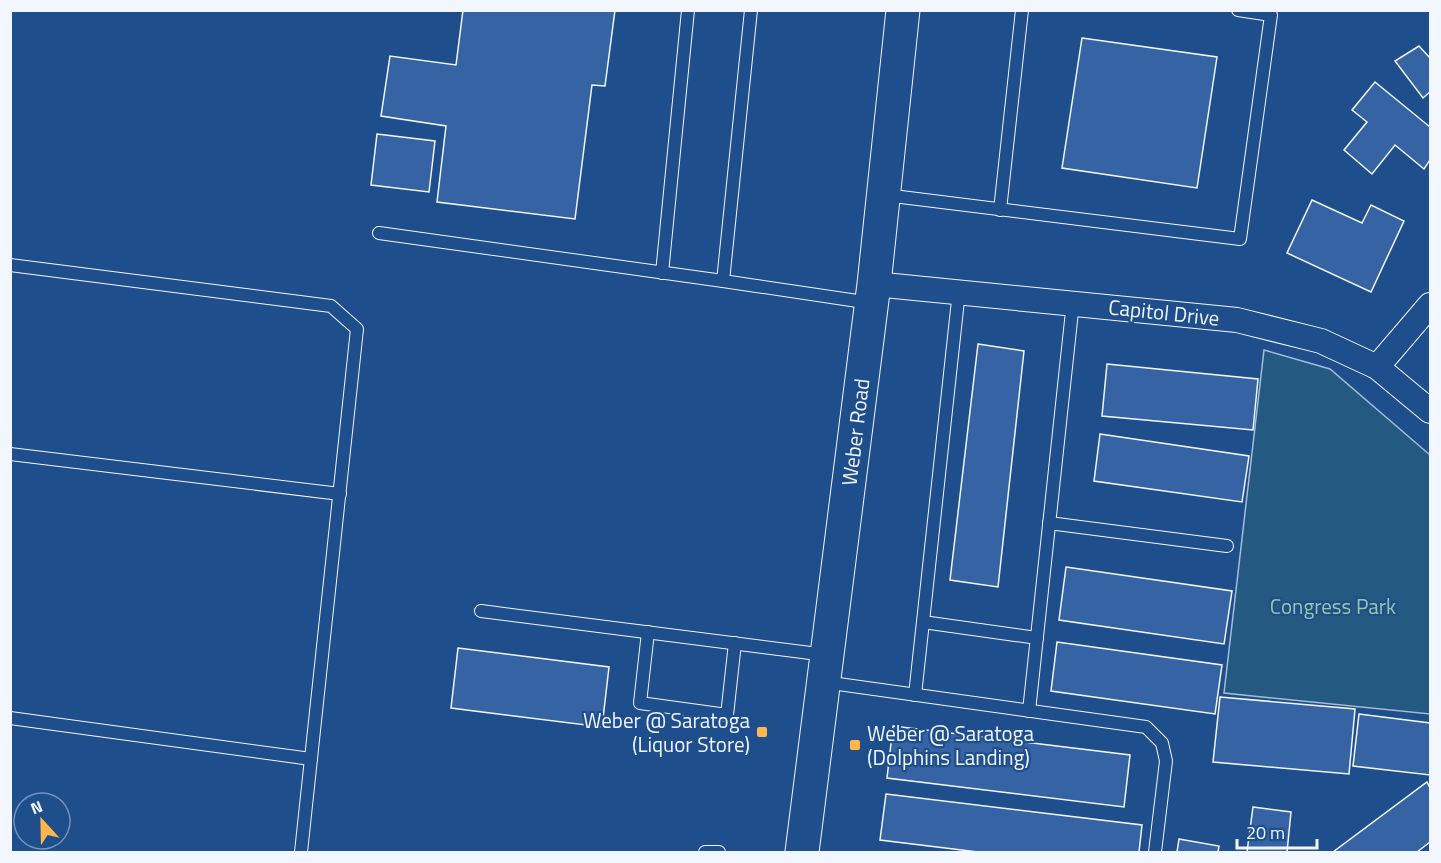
<svg xmlns="http://www.w3.org/2000/svg" width="1441" height="863" font-family="'Titillium Web',sans-serif">
<rect width="100%" height="100%" fill="#1f4e8c"/>
<!-- green -->
<polygon fill="#245a82" stroke="#a8bbd7" stroke-width="1.5" points="1264,350 1330,369 1430,455 1430,714 1224,693"/>
<!-- building -->
<g fill="#3563a3" stroke="#f2f6ff" stroke-width="1.5">
<polygon points="463,10 615,10 605,86 592,85 575,219 437,202 446,126 381,116 390,56 456,65"/>
<polygon points="1082,38 1217,57 1197,188 1062,168"/>
<polygon points="1419,46 1430,58 1430,92 1423,98 1395,61"/>
<polygon points="1375,82 1430,127 1430,160 1424,169 1395,145 1372,174 1344,150 1367,122 1352,110"/>
<polygon points="377,134 435,141 429,192 371,185"/>
<polygon points="1312,200 1362,223 1371,205 1404,221 1371,292 1287,253"/>
<polygon points="978,344 1024,351 998,587 950,580"/>
<polygon points="1107,364 1258,379 1253,430 1102,416"/>
<polygon points="1100,434 1249,456 1242,502 1094,481"/>
<polygon points="1066,567 1232,591 1224,644 1059,620"/>
<polygon points="1057,642 1222,665 1215,714 1051,691"/>
<polygon points="458,648 609,667 602,727 451,708"/>
<polygon points="1220,697 1355,709 1349,774 1213,762"/>
<polygon points="1359,714 1430,723 1430,775 1353,766"/>
<polygon points="893,726 1130,755 1124,807 887,778"/>
<polygon points="1427,782 1430,788 1430,842 1417,852 1333,852"/>
<polygon points="886,794 1142,825 1139,852 978,852 880,840"/>
<polygon points="1253,807 1291,812 1287,852 1247,852"/>
<polygon points="1179,839 1219,846 1218,852 1177,852"/>
</g>
<g fill="none" stroke-linecap="round" stroke-linejoin="round">
<defs>
<g id="lane">
<polyline points="751,10 723,281 871,303"/>
<polyline points="885,195 1240,239 1271,15 1238,10"/>
<polyline points="1000,210 1022,10"/>
<polyline points="379,233 723,281"/>
<polyline points="10,265 331,306 357,329 301,852"/>
<polyline points="662,273 688,10"/>
<polyline points="10,454 340,494"/>
<polyline points="1049,523 1227,546"/>
<polyline points="481,611 826,655"/>
<polyline points="923,622 1037,638"/>
<polyline points="648,632 640,703 727,715 735,643"/>
<polyline points="824,682 1146,727 1162,743 1166,761 1155,852"/>
<polyline points="915,695 959,291"/>
<polyline points="1029,711 1073,302"/>
<polyline points="10,718 311,759"/>
<polyline points="705,852 719,852"/>
</g>
<g id="street">
<polyline points="874,284 1237,320 1321,341 1377,367 1430,411"/>
<polyline points="1377,367 1430,305"/>
</g>
<polyline id="secondary" points="802,852 874,284 903,10"/>
</defs>
<!-- lane casing -->
<use href="#lane" stroke="#f2f6ff" stroke-width="14"/>
<!-- street casing -->
<use href="#street" stroke="#f2f6ff" stroke-width="26"/>
<!-- secondary casing -->
<use href="#secondary" stroke="#f2f6ff" stroke-width="35"/>
<!-- lane -->
<use href="#lane" stroke="#1f4e8c" stroke-width="12"/>
<!-- street -->
<use href="#street" stroke="#1f4e8c" stroke-width="24"/>
<!-- secondary -->
<use href="#secondary" stroke="#1f4e8c" stroke-width="33"/>
</g>
<!-- markers -->
<g fill="#ffb74d" stroke="#1f4e8c" stroke-width="2">
<rect x="756" y="726" width="12" height="12" rx="3"/>
<rect x="849" y="739" width="12" height="12" rx="3"/>
</g>
<g text-anchor="middle" dominant-baseline="central" stroke-width="4.5" stroke-linejoin="round" paint-order="stroke">
<!-- street labels -->
<g font-size="21" fill="#f2f6ff" stroke="#1f4e8c">
<text transform="translate(1164 312) rotate(6)">Capitol Drive</text>
<text transform="translate(855 432) rotate(-83)">Weber Road</text>
</g>
<!-- park labels -->
<g font-size="21" fill="#97c8a6" stroke="#1f4e8c">
<text x="1333" y="606">Congress Park</text>
</g>
<!-- poi labels -->
<g font-size="21" fill="#f2f6ff" stroke="#1f4e8c" text-anchor="end">
<text x="750" y="720">Weber @ Saratoga<tspan x="750" dy="24">(Liquor Store)</tspan></text>
<text x="867" y="733" text-anchor="start">Weber @ Saratoga<tspan x="867" dy="24">(Dolphins Landing)</tspan></text>
</g>
</g>
<!-- border -->
<rect width="1441" height="863" fill="none" stroke="#f2f6ff" stroke-width="24"/>
<!-- north arrow -->
<g transform="translate(42 821) rotate(338)"><circle r="28" fill="#1f4e8c" stroke="#7391ba" stroke-width="1.5"/>
<path d="M0-4.5L10 22L0 15L-10 22Z" fill="#ffb74d"/>
<text y="-9" font-size="16" font-weight="bold" text-anchor="middle" fill="#f2f6ff">N</text>
</g>
<!-- scale -->
<path d="M1237 839v9h80v-9" fill="none" stroke="#f2f6ff" stroke-width="3"/>
<text x="1246" y="839" font-size="18" fill="#f2f6ff" stroke="#1f4e8c" stroke-width="4.5" paint-order="stroke">20 m</text>
</svg>
